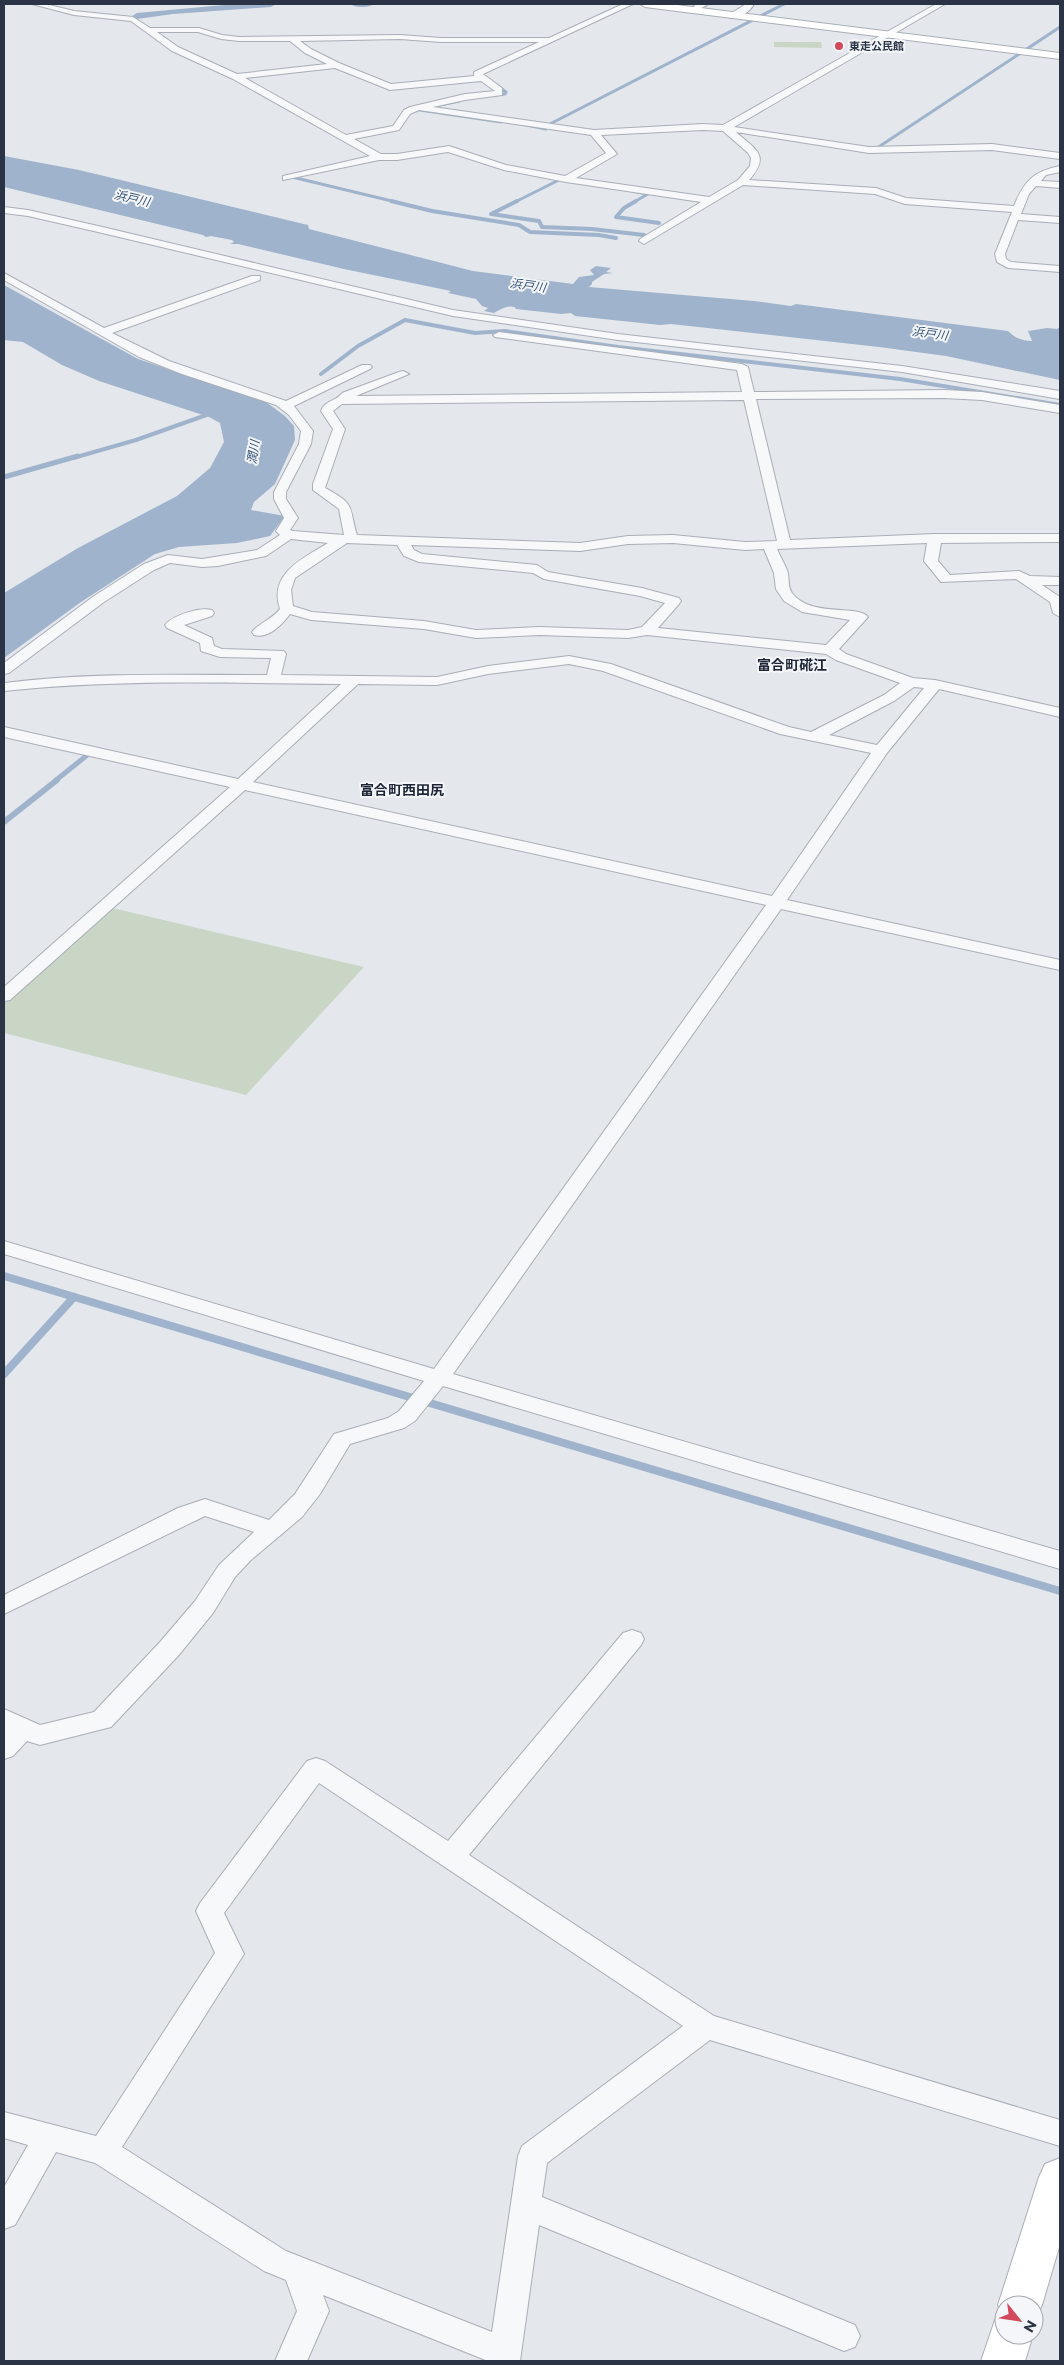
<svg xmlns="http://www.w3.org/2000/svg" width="1064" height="2365" font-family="Montserrat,'Noto Sans JP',sans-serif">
<rect width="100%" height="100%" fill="#e4e7ec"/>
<!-- green -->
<g fill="#c9d6c5">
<polygon points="774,42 821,42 822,48 774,47"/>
<polygon points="108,907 364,967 246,1095 4,1033 4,1002"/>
</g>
<!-- water -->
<g fill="#9fb4cc">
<path d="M 4,156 L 79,170 L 308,225 L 309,229 L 473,271 L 573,284 L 579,277 L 594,275 L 590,270 L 596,266 L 611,268 L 606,272 L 613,273 L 604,274 L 592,282 L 592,284 L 589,287 L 754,301 L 791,306 L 796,304 L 1008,331 C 1015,338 1021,341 1032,341 L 1028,331 L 1047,328 L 1057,329 L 1060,327 L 1060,380 L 946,356 L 879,347 L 671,324 L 660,325 L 575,316 L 571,313 L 561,314 L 516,309 C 513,303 500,309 494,313 L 484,311 L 488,308 L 482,306 L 476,299 L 448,293 L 451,291 L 344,269 L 238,244 L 230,244 L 234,242 L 232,240 L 211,236 L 206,237 L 203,235 L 4,187 Z"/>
<polygon points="4,285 138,359 266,402 285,416 294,426 295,440 275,484 254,502 251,510 285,516 270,536 237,543 179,547 155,554 81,602 4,658 4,593 78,548 177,496 210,468 224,442 220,423 209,417 99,381 62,365 23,342 4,340"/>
</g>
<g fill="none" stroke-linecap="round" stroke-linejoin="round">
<!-- stream-far4 -->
<g stroke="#9fb4cc" stroke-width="3">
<polyline points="494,95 505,94 506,92 495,84"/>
<polyline points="435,106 459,101"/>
<polyline points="420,110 501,122"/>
<polyline points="526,125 546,129"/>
<polyline points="548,125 784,4"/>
<polyline points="877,148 1060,27"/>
<polyline points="292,177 396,202"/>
<polyline points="515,202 561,179"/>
<polyline points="634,202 648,194 637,192"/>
</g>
<!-- stream-far3 -->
<g stroke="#9fb4cc" stroke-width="4">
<polyline points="391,201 432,211 519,225 530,232 599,235 616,238"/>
<polyline points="517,201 491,214 539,221 542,227 592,229 644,235"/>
<polyline points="636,201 624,208 616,217 659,223"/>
<polyline points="321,374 358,346 405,320 475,333 505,331 618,347 900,379 1060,405"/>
<polyline points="73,458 136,440 212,413"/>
</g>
<!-- stream-far2 -->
<g stroke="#9fb4cc" stroke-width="5">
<polyline points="4,477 78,456"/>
<polyline points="55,781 91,752"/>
</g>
<!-- stream-far1 -->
<polyline stroke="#9fb4cc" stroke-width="6" points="4,822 57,780"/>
<!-- stream -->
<g stroke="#9fb4cc" stroke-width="8">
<polyline points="4,1276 1060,1591"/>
<polyline points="4,1374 74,1297"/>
</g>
<!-- canal -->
<g fill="#9fb4cc" fill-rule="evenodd">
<polygon points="235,4 276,4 271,7 173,14 137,19 132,16 137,13"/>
<path d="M 350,4 L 374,4 C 369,8 355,8 350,4 Z"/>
</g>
<defs>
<g id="street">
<path d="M 32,4 L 45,4 L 74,11 L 133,17 L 150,28 L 199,28 L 222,35 L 239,37 L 400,35 L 441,38 L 549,38 L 623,4 L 633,4 L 483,74 L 502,88 L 502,95 L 465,100 L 433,107 L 594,130 L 703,124 L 723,125 L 936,4 L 945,4 L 734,127 L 869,147 L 992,144 L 1060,153 L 1060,159 L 992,150 L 869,153 L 736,132 C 756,150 771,155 749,180 L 876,188 L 906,198 L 1014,206 C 1024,181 1034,171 1060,166 L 1060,172 L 1046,175 L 1041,181 L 1060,182 L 1060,188 L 1036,186 L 1029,194 L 1021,214 L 1060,217 L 1060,223 L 1018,220 L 1005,254 L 1006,259 L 1011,262 L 1060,266 L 1060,272 L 1008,268 L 997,262 L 995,254 L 1012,212 L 905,204 L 875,194 L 743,185 L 644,244 L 639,241 L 640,239 L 701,202 L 566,182 L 504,170 L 448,152 L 397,160 L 379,160 L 283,180 L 283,176 L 370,156 L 233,79 L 172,51 L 131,21 L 74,15 ZM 157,32 L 198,32 L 221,39 L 239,41 L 290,41 L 305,53 L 327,64 L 237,74 L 178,47 ZM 400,39 L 441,42 L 539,42 L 474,72 L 474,76 L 391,84 L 339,63 L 311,49 L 300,41 ZM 335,68 L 390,90 L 481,81 L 495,91 L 465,94 L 410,107 L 404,110 L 393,126 L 346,135 L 245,78 ZM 419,110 L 591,135 L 606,153 L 565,176 L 506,165 L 449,146 L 397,154 L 381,154 L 354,139 L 399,130 L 410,114 ZM 703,130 L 723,131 L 748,153 L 751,158 L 750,166 L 738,180 L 709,197 L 576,178 L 617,154 L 601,135 Z"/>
<polygon points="692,4 706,4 707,5 692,13 688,11 695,6"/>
<path d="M 746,4 L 754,4 C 750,12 739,19 730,18 L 730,14 Z"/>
<polygon points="4,207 28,210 98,226 453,310 618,334 902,366 1060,391 1060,399 902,372 618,340 453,316 98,232 28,216 4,213"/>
<path d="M 4,273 L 104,328 L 252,276 L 260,276 L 260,280 L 112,333 L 169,361 L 286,401 L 362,365 L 370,365 L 372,367 L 370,369 L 294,406 L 313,431 L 311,444 L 286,492 L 286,499 L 298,518 L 290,530 L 293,531 L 344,535 L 339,509 L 313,490 L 313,484 L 333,429 L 321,411 C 325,400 337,401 342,393 L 399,372 L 403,371 L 409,374 L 356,396 L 742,392 L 737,370 L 495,337 L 493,335 L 499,332 L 742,364 L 748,367 L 754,392 L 944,390 L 982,392 L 1060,405 L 1060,413 L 982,400 L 944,398 L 756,399 L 790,540 L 935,534 L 1060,534 L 1060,542 L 941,543 L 938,561 L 950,575 L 1019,571 L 1030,576 L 1060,577 L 1060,585 L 1042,585 L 1060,597 L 1060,617 L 1053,613 L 1050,602 L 1016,579 L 941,582 L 924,561 L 927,543 L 777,549 C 780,556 784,563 787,570 C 790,578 787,586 792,593 C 811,618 858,604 868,617 L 839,649 L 846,654 L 913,678 L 935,680 L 1060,708 L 1060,717 L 939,689 L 887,753 L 787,900 L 1060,960 L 1060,970 L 781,909 L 453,1374 L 1060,1551 L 1060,1569 L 443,1386 L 415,1421 L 404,1428 L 350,1444 L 320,1494 L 302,1517 L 251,1560 L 235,1577 L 213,1613 L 178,1656 L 111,1727 L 40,1745 L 27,1741 L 13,1756 L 4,1759 L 4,1709 L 40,1725 L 94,1712 L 160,1642 L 195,1601 L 219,1565 L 254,1532 L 205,1516 L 4,1614 L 4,1595 L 178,1508 L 205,1499 L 269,1520 L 295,1494 L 334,1434 L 388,1418 L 399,1411 L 424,1381 L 4,1254 L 4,1241 L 434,1369 L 766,905 L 245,790 L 10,1000 L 4,1001 L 4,987 L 230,787 L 4,737 L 4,727 L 238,779 L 341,684 C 229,683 115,679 4,691 L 4,683 C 91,672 179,675 267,675 L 271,658 L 220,657 L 201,651 L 200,643 L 167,628 L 165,625 C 173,615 200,607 212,610 L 214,613 L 212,616 L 184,625 L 212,638 L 214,646 L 222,649 L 284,651 L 286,654 L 281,675 L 437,677 L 488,666 L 569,656 L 611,664 L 789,727 L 811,732 L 884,695 L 900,683 L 836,660 L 826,654 L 647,635 L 628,638 L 539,635 L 476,638 L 424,629 L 311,620 L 290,614 C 282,625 268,639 254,635 L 252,632 C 260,622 270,621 280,609 C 268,574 303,558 328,543 L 291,539 L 266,556 L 218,566 L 202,567 L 170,563 L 154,570 L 104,602 L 9,673 L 4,674 L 4,663 L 94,596 L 144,564 L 168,555 L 202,559 L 257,550 L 280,535 L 276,531 L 284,518 L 274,499 L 274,492 L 299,444 L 301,431 L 289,415 L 276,405 L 182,374 L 139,357 L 4,280 ZM 744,400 L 777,541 L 745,542 L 673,535 L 628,536 L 580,543 L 357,535 C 348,506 357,505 325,488 L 345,429 L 333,411 L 342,404 ZM 347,543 L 397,545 L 404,556 L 419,562 L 533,573 L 544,579 L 640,596 L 665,603 L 642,627 L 628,630 L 539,627 L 476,630 L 424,621 L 312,612 L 293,606 L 291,590 L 295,578 ZM 673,543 L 745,550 L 764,549 L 774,573 L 776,589 L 784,601 L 802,612 L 850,620 L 826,645 L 658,628 L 679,604 L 681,601 L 679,598 L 642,588 L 548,572 L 537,565 L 422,554 L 414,550 L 411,545 L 580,551 L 628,544 ZM 569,664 L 603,671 L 780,734 L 871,753 L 772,896 L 253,782 L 358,684 L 437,685 L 488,674 ZM 914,687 L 924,688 L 877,745 L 829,735 L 894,701 Z"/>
<path d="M 632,1630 L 641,1633 L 644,1639 L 641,1645 L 469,1855 L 714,2016 L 1060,2120 L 1060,2146 L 710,2040 L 547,2163 L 542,2197 L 855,2325 L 860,2336 L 855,2347 L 844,2351 L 539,2225 L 520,2361 L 488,2361 L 323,2295 L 329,2311 L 307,2361 L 275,2361 L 297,2311 L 286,2280 L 264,2271 L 95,2163 L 56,2152 L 15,2225 L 4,2229 L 4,2187 L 28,2145 L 4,2138 L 4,2112 L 96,2136 L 215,1953 L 196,1911 L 200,1903 L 307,1761 L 316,1758 L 325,1761 L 448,1841 L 623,1633 ZM 319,1783 L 683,2026 L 522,2146 L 518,2156 L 492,2332 L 286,2251 L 122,2147 L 244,1954 L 224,1913 Z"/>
</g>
<g id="secondary">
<polygon points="640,4 669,4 1060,53 1060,59 645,7"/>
<polygon points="1060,2158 1060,2244 1042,2305 1034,2320 1034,2305 1004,2305 1004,2335 1033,2335 1025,2361 981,2361 995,2320 1003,2317 998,2305 1039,2177 1045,2164"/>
</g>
</defs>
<!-- street casing -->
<use href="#street" stroke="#a9aeb7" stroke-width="2"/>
<!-- secondary casing -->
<use href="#secondary" stroke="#a9aeb7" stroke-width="2"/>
<!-- street -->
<use href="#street" fill="#f7f8fa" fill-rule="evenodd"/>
<!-- secondary -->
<use href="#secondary" fill="#fff" fill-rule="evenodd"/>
</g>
<!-- markers -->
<circle fill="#d1495b" stroke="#f4f6f9" stroke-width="2" cx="839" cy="46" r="5"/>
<g text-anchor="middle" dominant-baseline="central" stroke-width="4" stroke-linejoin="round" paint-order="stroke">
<!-- far-poi labels -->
<g font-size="11" font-weight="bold" fill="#2b3445" stroke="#f4f6f9" text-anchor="start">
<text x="849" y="46">東走公民館</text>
</g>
<!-- far-water labels -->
<g font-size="12" font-style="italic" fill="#34527a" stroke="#f4f6f9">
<text transform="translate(132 198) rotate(13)">浜戸川</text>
<text transform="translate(528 285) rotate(8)">浜戸川</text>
<text transform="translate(930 333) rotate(8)">浜戸川</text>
<text transform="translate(253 452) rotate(-82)">潤川</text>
</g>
<!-- far-quarter labels -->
<g font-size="14" font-weight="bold" fill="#1d2536" stroke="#f4f6f9">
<text x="792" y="665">富合町硴江</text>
<text x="402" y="790">富合町西田尻</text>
</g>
</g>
<!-- border -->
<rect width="1064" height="2365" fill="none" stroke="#2b3445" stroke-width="10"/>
<!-- north arrow -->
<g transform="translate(1019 2320) rotate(120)"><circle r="24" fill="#f4f6f9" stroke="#a4a8b1"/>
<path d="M0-4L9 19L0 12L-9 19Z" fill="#d1495b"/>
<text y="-8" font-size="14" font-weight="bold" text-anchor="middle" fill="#2b3445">N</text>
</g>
</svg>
